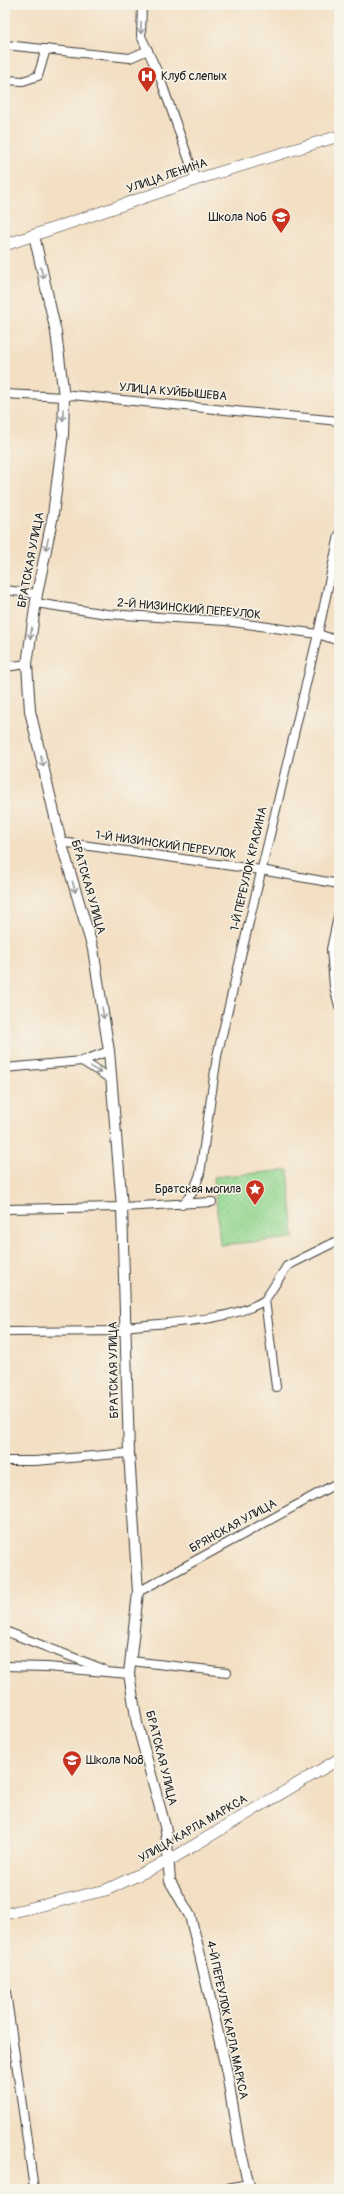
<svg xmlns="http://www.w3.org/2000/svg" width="344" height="2194" font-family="Pangolin,sans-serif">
<defs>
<pattern id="park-dots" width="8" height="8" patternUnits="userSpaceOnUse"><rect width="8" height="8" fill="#92d78f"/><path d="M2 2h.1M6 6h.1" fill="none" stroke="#7db87b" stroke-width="1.8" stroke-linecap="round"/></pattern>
</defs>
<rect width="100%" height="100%" fill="#f7f3e8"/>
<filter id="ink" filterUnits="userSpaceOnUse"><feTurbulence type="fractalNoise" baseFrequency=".025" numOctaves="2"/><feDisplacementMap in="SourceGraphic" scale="8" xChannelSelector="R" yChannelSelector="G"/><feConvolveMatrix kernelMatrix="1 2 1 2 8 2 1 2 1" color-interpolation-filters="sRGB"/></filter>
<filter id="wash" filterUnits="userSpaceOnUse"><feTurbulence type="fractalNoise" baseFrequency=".012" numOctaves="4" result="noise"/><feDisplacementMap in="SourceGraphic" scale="16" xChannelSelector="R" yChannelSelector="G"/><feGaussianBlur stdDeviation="0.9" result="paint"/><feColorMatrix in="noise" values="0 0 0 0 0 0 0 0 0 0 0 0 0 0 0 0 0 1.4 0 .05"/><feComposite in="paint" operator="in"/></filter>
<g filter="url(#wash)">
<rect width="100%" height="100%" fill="#f3dfc3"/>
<!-- park -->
<polygon fill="url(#park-dots)" stroke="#577a56" points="288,1170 294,1238 220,1245 214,1177"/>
</g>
<g filter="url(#ink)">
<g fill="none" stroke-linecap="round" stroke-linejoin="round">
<defs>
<g id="minor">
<polyline points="142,5 141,36 159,75 196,180"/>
<polyline points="5,45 130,58 148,50"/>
<polyline points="5,80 23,81 38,76 46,49"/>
<polyline points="5,394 64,397 72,395 339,421"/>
<polyline points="5,590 37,594"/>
<polyline points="36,603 107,614 225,621 318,634 339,641"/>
<polyline points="5,667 27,664"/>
<polyline points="61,842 261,870 339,884"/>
<polyline points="339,912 331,949 334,987 339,1006"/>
<polyline points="82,1061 111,1079"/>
<polyline points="5,1068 82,1061 109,1051"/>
<polyline points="182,1205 193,1192 200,1174 217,1056 318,634 339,535"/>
<polyline points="5,1209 122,1207 212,1202"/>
<path d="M 126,1327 C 167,1322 231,1322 265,1300"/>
<polyline points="5,1332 125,1331"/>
<polyline points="276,1387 265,1300 287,1266 339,1240"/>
<polyline points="5,1461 35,1461 129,1453"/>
<polyline points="138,1592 339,1482"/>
<polyline points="5,1631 103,1669"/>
<polyline points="131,1661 227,1672"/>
<polyline points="5,1666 47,1667 129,1674"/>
<polyline points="5,1985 34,2189"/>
<polyline points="223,2189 248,2184"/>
</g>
<polyline id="tertiary" points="34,235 56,332 64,397 63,435 53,515 37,594 27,664 30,711 61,842 93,949 109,1051 122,1207 129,1453 138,1592 129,1674 137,1723 166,1830 170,1881 190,1916 200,1955 227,2073 239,2145 250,2189"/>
<g id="secondary">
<polyline points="5,245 204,177 339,136"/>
<polyline points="5,1914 106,1890 168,1861 339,1759"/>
</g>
</defs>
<!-- minor casing -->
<use href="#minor" stroke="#3c3935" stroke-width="10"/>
<!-- tertiary casing -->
<use href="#tertiary" stroke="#3c3935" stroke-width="12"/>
<!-- secondary casing -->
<use href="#secondary" stroke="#3c3935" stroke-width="12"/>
<!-- minor -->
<use href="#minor" stroke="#fff" stroke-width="8"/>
<!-- tertiary -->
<use href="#tertiary" stroke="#fff" stroke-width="10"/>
<!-- secondary -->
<use href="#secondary" stroke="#fff" stroke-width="11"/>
</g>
<!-- one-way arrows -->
<defs><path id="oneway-shaft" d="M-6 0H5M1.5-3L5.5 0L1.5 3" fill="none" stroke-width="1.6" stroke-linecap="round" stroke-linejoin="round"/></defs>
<g stroke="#999">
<use href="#oneway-shaft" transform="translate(141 28) rotate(91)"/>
<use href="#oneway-shaft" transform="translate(42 273) rotate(77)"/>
<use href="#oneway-shaft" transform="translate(63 415) rotate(91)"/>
<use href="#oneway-shaft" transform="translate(47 544) rotate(102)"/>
<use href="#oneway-shaft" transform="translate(31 633) rotate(99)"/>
<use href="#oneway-shaft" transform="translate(42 761) rotate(77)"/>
<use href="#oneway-shaft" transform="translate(74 887) rotate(74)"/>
<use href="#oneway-shaft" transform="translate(103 1013) rotate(81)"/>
<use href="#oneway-shaft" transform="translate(96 1070) rotate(31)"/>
</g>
</g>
<!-- icons -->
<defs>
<symbol id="hospital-pin" viewBox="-11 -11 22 30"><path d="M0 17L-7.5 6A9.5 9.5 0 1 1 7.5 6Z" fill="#c8321e" stroke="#f7f3e8"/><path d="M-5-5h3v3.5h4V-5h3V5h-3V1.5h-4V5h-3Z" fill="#fff"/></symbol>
<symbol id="school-pin" viewBox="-11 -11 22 30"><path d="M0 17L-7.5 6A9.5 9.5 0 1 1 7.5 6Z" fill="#c8321e" stroke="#f7f3e8"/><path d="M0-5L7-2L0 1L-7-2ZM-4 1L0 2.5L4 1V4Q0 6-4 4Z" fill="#fff"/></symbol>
<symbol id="sight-pin" viewBox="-11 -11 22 30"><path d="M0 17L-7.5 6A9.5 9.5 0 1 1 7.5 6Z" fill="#c8321e" stroke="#f7f3e8"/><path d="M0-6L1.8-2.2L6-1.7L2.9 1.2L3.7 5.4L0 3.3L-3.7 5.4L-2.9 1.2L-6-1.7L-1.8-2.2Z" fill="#fff"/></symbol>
</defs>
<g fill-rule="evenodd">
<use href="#hospital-pin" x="136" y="65" width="22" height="30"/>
<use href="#school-pin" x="270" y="206" width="22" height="30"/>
<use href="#sight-pin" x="244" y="1178" width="22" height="30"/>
<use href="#school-pin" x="61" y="1749" width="22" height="30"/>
</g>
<g text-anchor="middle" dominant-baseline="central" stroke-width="3" stroke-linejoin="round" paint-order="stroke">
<!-- poi labels -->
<g font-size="12" fill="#1c1c1c" stroke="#f7f3e8" text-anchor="start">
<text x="161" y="76">Клуб слепых</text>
<text x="267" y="217" text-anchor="end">Школа №6</text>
<text x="241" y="1189" text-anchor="end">Братская могила</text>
<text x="86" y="1760">Школа №8</text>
</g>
<!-- street labels -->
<g font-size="12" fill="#1c1c1c" stroke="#f7f3e8">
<text transform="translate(167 176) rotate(-19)">УЛИЦА ЛЕНИНА</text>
<text transform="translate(173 392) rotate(5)">УЛИЦА КУЙБЫШЕВА</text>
<text transform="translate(31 560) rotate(-79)">БРАТСКАЯ УЛИЦА</text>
<text transform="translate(189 609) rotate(5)">2-Й НИЗИНСКИЙ ПЕРЕУЛОК</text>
<text transform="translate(166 845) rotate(8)">1-Й НИЗИНСКИЙ ПЕРЕУЛОК</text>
<text transform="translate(249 869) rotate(-77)">1-Й ПЕРЕУЛОК КРАСИНА</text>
<text transform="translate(88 887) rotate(74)">БРАТСКАЯ УЛИЦА</text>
<text transform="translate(114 1370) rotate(-91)">БРАТСКАЯ УЛИЦА</text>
<text transform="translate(233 1526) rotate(-29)">БРЯНСКАЯ УЛИЦА</text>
<text transform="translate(161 1758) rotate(76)">БРАТСКАЯ УЛИЦА</text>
<text transform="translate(193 1829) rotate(-30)">УЛИЦА КАРЛА МАРКСА</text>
<text transform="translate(227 2020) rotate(78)">4-Й ПЕРЕУЛОК КАРЛА МАРКСА</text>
</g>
</g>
<!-- margin -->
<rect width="344" height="2194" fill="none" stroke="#f7f3e8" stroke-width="20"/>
</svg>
